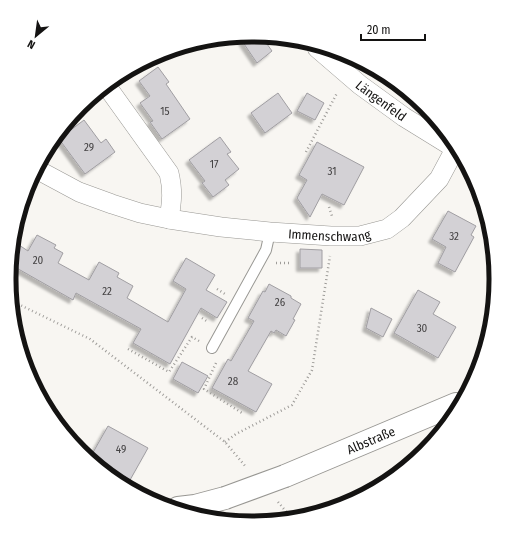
<svg xmlns="http://www.w3.org/2000/svg" width="505" height="558" font-family="'Fira Sans Condensed',sans-serif">
<defs>
<filter id="shadow"><feDropShadow dx="-3.5" dy="3.5" stdDeviation="1" flood-color="#0004"/></filter>
</defs>
<rect width="100%" height="100%" fill="#f8f6f2"/>
<!-- building -->
<g fill="#d3d1d5" stroke="#a09ea2" filter="url(#shadow)">
<polygon points="253,36 262,37 272,51 257,63 240,38"/>
<polygon points="158,67 169,82 166,84 190,119 162,139 150,122 153,121 140,103 150,96 139,81"/>
<polygon points="278,93 292,113 265,133 251,113"/>
<polygon points="307,93 324,103 315,120 297,111"/>
<polygon points="84,120 101,143 106,139 115,152 85,174 59,139"/>
<polygon points="220,137 231,152 227,154 239,169 225,180 229,185 213,197 202,183 205,181 189,160"/>
<polygon points="317,142 364,167 344,205 322,194 310,217 297,198 307,180 299,175"/>
<polygon points="448,211 476,226 471,235 474,237 455,272 438,263 446,247 432,239"/>
<polygon points="37,235 56,245 54,248 63,253 58,263 89,280 99,262 119,273 117,277 133,286 127,298 168,322 186,289 173,281 186,258 215,275 206,290 227,302 217,318 201,308 170,364 133,343 141,329 76,293 73,300 13,266 16,243 28,251"/>
<polygon points="300,249 322,250 322,268 300,268"/>
<polygon points="269,284 291,296 291,298 301,304 293,319 295,320 286,336 276,330 274,333 271,331 248,371 272,384 256,412 212,388 228,359 231,361 254,321 248,318 263,291 265,292"/>
<polygon points="418,290 440,302 433,314 456,327 438,358 394,333"/>
<polygon points="371,308 392,319 383,337 366,328"/>
<polygon points="182,362 208,376 198,393 173,379"/>
<polygon points="108,426 148,448 130,480 91,456"/>
</g>
<g fill="none" stroke-linecap="round" stroke-linejoin="round">
<defs>
<polyline id="lane" points="212,348 266,250 270,232"/>
<g id="street">
<path id="s1" d="M 317,48 L 360,85 L 404,117 L 451,146"/>
<path d="M 108,88 L 169,173 C 173,190 172,201 169,219"/>
<path id="s2" d="M 38,170 L 79,192 L 112,204 L 140,213 L 169,219 L 221,227 L 270,232 L 331,236 L 360,236 L 387,229 L 402,218 L 439,179 L 454,151"/>
</g>
<g id="secondary">
<path id="s3" d="M 285,476 L 456,404"/>
<polyline points="178,508 195,506 225,498"/>
</g>
</defs>
<!-- lane casing -->
<use href="#lane" stroke="#989793" stroke-width="12"/>
<!-- street casing -->
<use href="#street" stroke="#989793" stroke-width="20"/>
<!-- secondary casing -->
<use href="#secondary" stroke="#989793" stroke-width="24"/>
<!-- path -->
<g stroke="#9e9c99" stroke-width="2.5" stroke-dasharray="1 3" stroke-linecap="butt">
<polyline points="306,152 337,93"/>
<polyline points="329,207 332,216"/>
<polyline points="276,263 292,263"/>
<polyline points="217,289 225,294"/>
<polyline points="14,302 90,339 225,442 246,467"/>
<polyline points="202,318 208,322"/>
<polyline points="128,349 169,372 192,337 199,341"/>
<polyline points="216,363 204,389 242,413"/>
<polyline points="225,442 236,434 292,405 312,370 330,256"/>
<polyline points="278,502 289,515"/>
</g>
<!-- lane -->
<use href="#lane" stroke="#fff" stroke-width="10"/>
<!-- street -->
<use href="#street" stroke="#fff" stroke-width="19"/>
<!-- secondary -->
<use href="#secondary" stroke="#fff" stroke-width="22"/>
<defs>
<polyline id="secondary-bridge" points="225,498 285,476"/>
</defs>
<!-- secondary-bridge casing -->
<use href="#secondary-bridge" stroke="#989793" stroke-width="24" stroke-linecap="butt"/>
<!-- secondary-bridge -->
<use href="#secondary-bridge" stroke="#fff" stroke-width="22"/>
</g>
<g text-anchor="middle" dominant-baseline="central" stroke-width="3" stroke-linejoin="round" paint-order="stroke">
<!-- number labels -->
<g font-size="11" fill="#444243">
<text x="165" y="111">15</text>
<text x="89" y="147">29</text>
<text x="214" y="164">17</text>
<text x="332" y="171">31</text>
<text x="454" y="236">32</text>
<text x="38" y="260">20</text>
<text x="107" y="291">22</text>
<text x="280" y="302">26</text>
<text x="422" y="328">30</text>
<text x="233" y="381">28</text>
<text x="121" y="449">49</text>
</g>
<!-- street labels -->
<g font-size="13" fill="#141312" stroke="#fff">
<text stroke="none"><textPath href="#s1" startOffset="83">Längenfeld</textPath></text>
<text stroke="none"><textPath href="#s2" startOffset="302">Immenschwang</textPath></text>
<text stroke="none"><textPath href="#s3" startOffset="93">Albstraße</textPath></text>
</g>
</g>
<!-- crop -->
<path d="M0 0H505V558H0ZM252 42H253A236 236 0 0 1 489 278V280A236 236 0 0 1 253 516H252A236 236 0 0 1 16 280V278A236 236 0 0 1 252 42Z" fill="#fff" fill-rule="evenodd"/>
<path fill="none" stroke="#141312" stroke-width="5" d="M252 42H253A236 236 0 0 1 489 278V280A236 236 0 0 1 253 516H252A236 236 0 0 1 16 280V278A236 236 0 0 1 252 42Z"/>
<!-- north arrow -->
<g transform="translate(36 36) rotate(209)" stroke="#ffffff" stroke-width="3" paint-order="stroke">
<path d="M0-3L7 15L0 10L-7 15Z" fill="#141312"/>
<text y="-6" font-size="11" font-weight="bold" text-anchor="middle" fill="#141312">N</text>
</g>
<!-- scale -->
<path d="M361 34v6h64v-6" fill="none" stroke="#141312" stroke-width="2"/>
<text x="367" y="34" font-size="12" fill="#141312" stroke="#ffffff" stroke-width="3" paint-order="stroke">20 m</text>
</svg>
